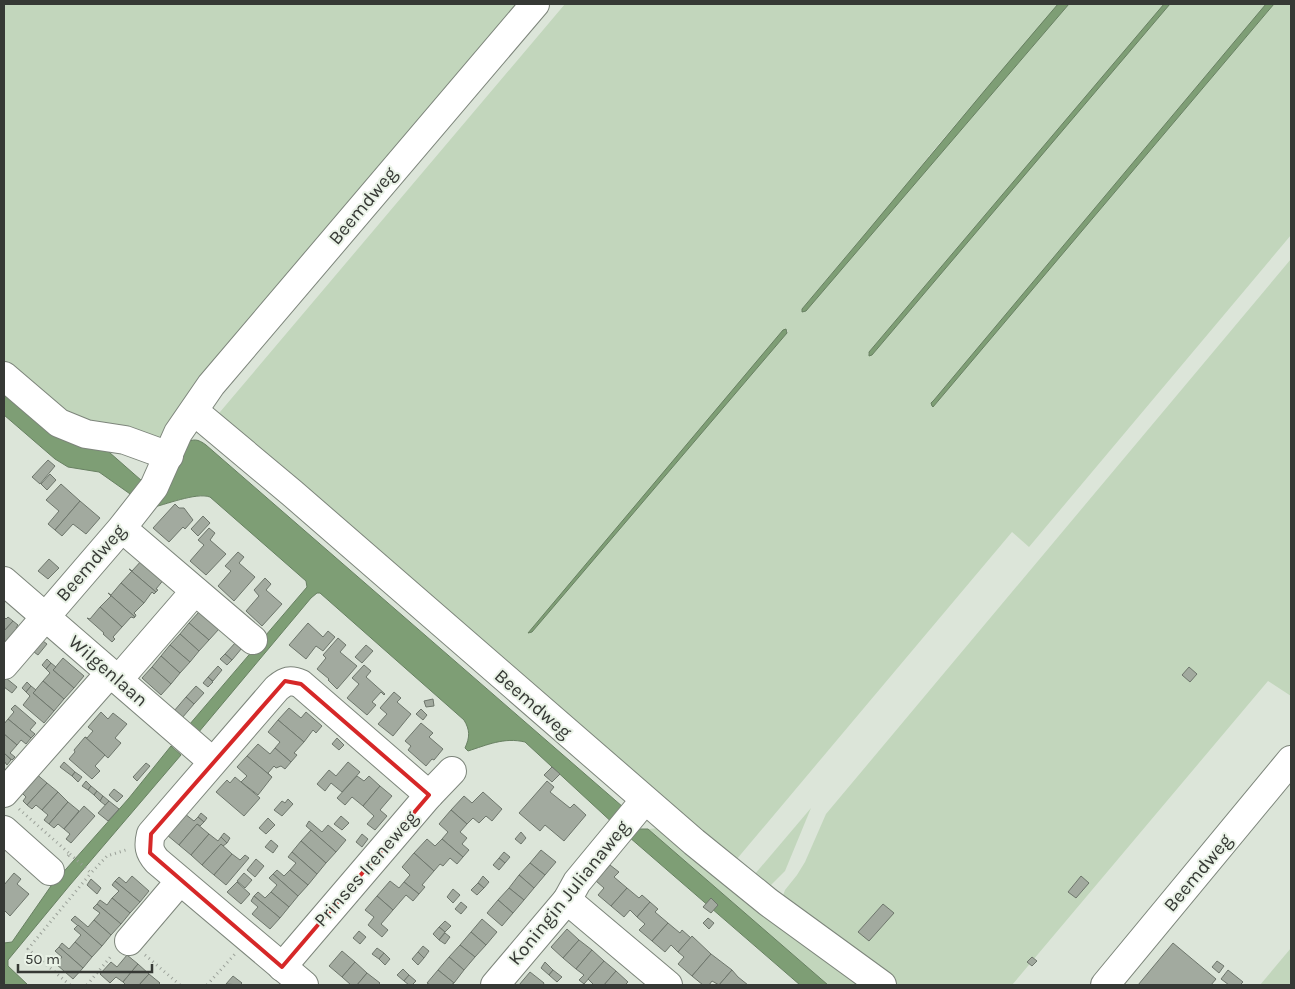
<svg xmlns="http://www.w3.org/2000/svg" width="1295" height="989" font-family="Karla,sans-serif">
<rect width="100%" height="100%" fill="#dce5d9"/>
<!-- green -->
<g fill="#c2d6bc" fill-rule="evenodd">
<polygon points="4,4 533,4 167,434 157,442 74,430 4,368"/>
<path d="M 565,4 L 1058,4 L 933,151 L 887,209 L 802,309 L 802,310 L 806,311 L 1069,4 L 1164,4 L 869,352 L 868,354 L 872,355 L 1170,4 L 1266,4 L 934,400 L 933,407 L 1274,4 L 1291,4 L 1291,235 L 1029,547 L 1012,532 L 731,866 L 209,425 ZM 785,329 L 788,331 L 787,333 L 532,632 L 528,633 Z"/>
<polygon points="1291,259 1291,696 1268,681 1012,985 890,985 781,901 785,890 797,875 805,862 826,814"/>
<polygon points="811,808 785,871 770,886 749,881"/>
<polygon points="659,828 874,985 828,985 648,829"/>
<polygon points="1291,948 1291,985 1260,985"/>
</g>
<!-- water -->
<g fill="#7e9e75" stroke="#688062">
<path d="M 1058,4 L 1069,4 L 806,311 L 802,312 L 802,309 C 888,208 971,105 1058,4 Z"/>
<polygon points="1164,4 1170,4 872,355 869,356 869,352"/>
<polygon points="1266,4 1274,4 933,407 932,406 931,403 934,400"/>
<polygon points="786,329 787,333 532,632 528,633 783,330"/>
<path d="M 4,388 L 65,441 L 101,445 L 158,495 L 185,444 C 193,438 198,439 206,445 L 623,807 L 616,826 L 525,742 C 504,737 487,745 468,751 L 465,748 C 470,737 470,730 464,720 L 320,593 L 317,593 L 311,598 L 198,733 L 189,725 L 307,587 L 306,581 L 210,497 C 196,492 165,505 150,508 L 99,472 L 68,467 L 55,459 L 4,415 Z"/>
<polygon points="171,746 181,755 70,885 8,960 8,966 28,985 4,985 4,943 12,942 51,886 129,798"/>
<polygon points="641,829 648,829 828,985 800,985 629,837 635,830"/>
</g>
<!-- building -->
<g fill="#a2aa9f" stroke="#6e766c">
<polygon points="48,460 55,466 40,484 32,477"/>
<polygon points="50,474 56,480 47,490 41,484"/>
<polygon points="61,484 80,501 55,530 48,524 59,511 46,500"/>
<polygon points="80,501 100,518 86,534 73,524 62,536 55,530"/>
<polygon points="175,504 179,508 184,508 193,520 185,529 183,527 169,542 153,528"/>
<polygon points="203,516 210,523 198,536 191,529"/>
<polygon points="209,528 215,533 210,540 226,554 206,575 190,561 204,545 198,540"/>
<polygon points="238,552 244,557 239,563 255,577 234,601 218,586 231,571 225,566"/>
<polygon points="49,559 59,568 48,579 38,571"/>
<polygon points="143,559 165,578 156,589 158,590 156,592 129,569 132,571"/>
<polygon points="129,569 156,592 154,594 152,592 144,603 121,583 132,571"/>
<polygon points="265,578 271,584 266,590 282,604 262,626 246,611 259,596 254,590"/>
<polygon points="121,583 144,603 134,613 136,615 135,617 108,593 111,595"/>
<polygon points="108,593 135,617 134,618 131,617 122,627 100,607 111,596"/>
<polygon points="100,607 122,627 113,637 115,639 112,642 103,634 104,633 87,618 90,619"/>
<polygon points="199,612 219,629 209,640 189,623"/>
<polygon points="4,617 6,619 8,617 13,621 4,631"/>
<polygon points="13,621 18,625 16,628 22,633 4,653 4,631"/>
<polygon points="189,623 209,640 199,651 180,634"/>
<polygon points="308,623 323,637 328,631 335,637 323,651 316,646 306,659 289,645"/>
<polygon points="180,634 199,651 190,662 170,645"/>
<polygon points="39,638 47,644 38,655 30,649"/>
<polygon points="338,638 346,645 340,652 357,666 337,689 328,680 329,679 317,669 326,658 323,655"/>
<polygon points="236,642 242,648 232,660 225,654"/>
<polygon points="170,645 190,662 180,673 161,656"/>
<polygon points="366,645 373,651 362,663 355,657"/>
<polygon points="225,654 232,660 227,665 220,659"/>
<polygon points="161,656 180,673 171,684 152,667"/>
<polygon points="63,658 84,676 74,688 53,670"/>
<polygon points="47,659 51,663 46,669 42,665"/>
<polygon points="51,663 56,667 53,670 74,688 64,699 43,681 50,673 46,669"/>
<polygon points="364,665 371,671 366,677 385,694 384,695 381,692 372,702 376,705 367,715 347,698 359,684 352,678"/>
<polygon points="218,666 222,670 213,681 208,677"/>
<polygon points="152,667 171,684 161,695 142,678"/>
<polygon points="1189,667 1197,674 1190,682 1182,675"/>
<polygon points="208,677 213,682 208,687 203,683"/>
<polygon points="6,678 17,687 12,693 4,687 4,681"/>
<polygon points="43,681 64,699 54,711 33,693"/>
<polygon points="27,682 31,686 26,692 22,688"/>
<polygon points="31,686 36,690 33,693 54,711 44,723 23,705 30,696 26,692"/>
<polygon points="196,686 204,693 194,704 186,697"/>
<polygon points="394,692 401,698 397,702 411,714 393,736 378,724 387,714 380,708"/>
<polygon points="186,697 194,704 182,718 174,711"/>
<polygon points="433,699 434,706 426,707 424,701"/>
<polygon points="15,705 36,723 30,730 35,734 31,738 8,719 14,712 11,709"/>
<polygon points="289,708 301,718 306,712 322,726 316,733 313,730 304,742 278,720"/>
<polygon points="421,709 427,715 423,720 416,714"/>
<polygon points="101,712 108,719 113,713 127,724 115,738 121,743 108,758 85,737 87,738 93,731 88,727"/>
<polygon points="8,719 31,738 26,744 21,740 17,745 4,734 4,724"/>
<polygon points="278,720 304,742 294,753 297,755 291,762 275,748 280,742 268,732"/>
<polygon points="421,723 433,733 429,737 443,749 434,760 432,759 426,766 408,750 411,746 405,741"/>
<polygon points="4,734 17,745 10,753 15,757 12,760 4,753"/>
<polygon points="85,737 105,755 95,766 100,771 92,779 69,759 75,752 74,750"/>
<polygon points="337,738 344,745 339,750 332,744"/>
<polygon points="258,744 270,754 275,748 291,762 285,769 281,766 276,768 274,766 268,773 272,777 247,756"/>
<polygon points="4,753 11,760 7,765 4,761"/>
<polygon points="247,756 272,777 258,795 241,782 247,776 237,767"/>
<polygon points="64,762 75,772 72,776 60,767"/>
<polygon points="348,762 360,772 342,792 331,783 325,791 317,784 329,770 336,776"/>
<polygon points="146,763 150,766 137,781 133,777"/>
<polygon points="552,767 560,774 552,782 544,775"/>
<polygon points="75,772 82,777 78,782 72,776"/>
<polygon points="35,773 47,783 27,805 23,801 26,797 20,791"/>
<polygon points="357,776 364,781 369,776 380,786 363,806 352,797 345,805 337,798"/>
<polygon points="235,777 260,798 244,816 216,792 227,780 230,783"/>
<polygon points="86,781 91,786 88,790 82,786"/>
<polygon points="547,781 554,787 550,792 570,808 574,804 586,815 564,841 545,825 540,831 519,813"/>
<polygon points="47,783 58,792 42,810 36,805 32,809 27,805"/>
<polygon points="91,786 97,791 94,795 88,790"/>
<polygon points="380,786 392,796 380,810 387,816 375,830 367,824 374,816 363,806"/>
<polygon points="114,789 123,796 117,802 109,795"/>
<polygon points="97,791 103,796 100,801 94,795"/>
<polygon points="58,792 68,802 49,824 44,820 48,815 42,810"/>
<polygon points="483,792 502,809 492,821 486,816 479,823 473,818 467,824 451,810 464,796 472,803"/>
<polygon points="103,796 109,801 105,805 100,801"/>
<polygon points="288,799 293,804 282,816 274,810 282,801 285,803"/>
<polygon points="109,801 119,809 108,821 98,813"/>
<polygon points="68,802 79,811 64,829 58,824 54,828 49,824"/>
<polygon points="84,806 95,816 71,843 66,839 70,834 64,829"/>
<polygon points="451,810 467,824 460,832 467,838 462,844 469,850 463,857 442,839 448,832 439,824"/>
<polygon points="201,813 207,818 204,822 198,817"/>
<polygon points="185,814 194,821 198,817 204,822 200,826 197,824 179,845 167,835"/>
<polygon points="341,816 349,823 342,830 334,824"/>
<polygon points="268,818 275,825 266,834 259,828"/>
<polygon points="309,821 322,832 328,825 346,840 336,852 306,826"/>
<polygon points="197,824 209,834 191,855 179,845"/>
<polygon points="311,830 336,852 326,863 301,841"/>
<polygon points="521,832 526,838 521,844 515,839"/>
<polygon points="224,833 230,838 227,843 221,837"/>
<polygon points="209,834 218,841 221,837 227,843 223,846 221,844 202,865 191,855"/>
<polygon points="362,834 368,839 362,847 356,842"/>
<polygon points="427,839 435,846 442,839 463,857 457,864 450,858 443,866 440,864 434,871 414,853"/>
<polygon points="271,840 278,846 273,853 265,847"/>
<polygon points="301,841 326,863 317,874 292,852"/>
<polygon points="221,844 232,854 214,875 202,865"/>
<polygon points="541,850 556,862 545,875 530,863"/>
<polygon points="292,852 317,874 308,885 290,870 296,863 288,857"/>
<polygon points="504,852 510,857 505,863 499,858"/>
<polygon points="414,853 434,871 422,885 425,887 419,894 404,882 410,875 402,867"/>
<polygon points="232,854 240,860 245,855 249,858 226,885 214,875"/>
<polygon points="499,858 505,863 499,870 493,865"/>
<polygon points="256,859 264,866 255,877 247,870"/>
<polygon points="530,863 545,875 534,888 519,875"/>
<polygon points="610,865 619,872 614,877 627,888 611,906 598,895 604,888 596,881"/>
<polygon points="277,870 284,876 290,870 308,885 298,896 273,874"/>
<polygon points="14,873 21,879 17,884 29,894 10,916 4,910 4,885"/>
<polygon points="244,873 252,880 245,888 237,881"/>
<polygon points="273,874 298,896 289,907 271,892 277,885 269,878"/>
<polygon points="519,875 534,888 524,900 509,888"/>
<polygon points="132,876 149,891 140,902 115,881 119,877 126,883"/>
<polygon points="483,876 489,882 484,888 478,883"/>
<polygon points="1081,876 1089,883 1076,898 1068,892"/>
<polygon points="91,879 101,888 97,894 87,885"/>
<polygon points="115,881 140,902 130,913 112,898 119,891 112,885"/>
<polygon points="390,881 399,888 404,882 419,894 413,901 406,895 393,910 377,896"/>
<polygon points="237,882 250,894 241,904 227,892"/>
<polygon points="478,883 484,888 477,895 471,890"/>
<polygon points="509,888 524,900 513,913 498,900"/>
<polygon points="627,888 639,898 642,895 650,902 637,917 630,910 624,917 611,906"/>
<polygon points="453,889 460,895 453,903 447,897"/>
<polygon points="258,892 265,898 271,892 289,907 280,918 254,896"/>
<polygon points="254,896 280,918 270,929 252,914 258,907 251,901"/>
<polygon points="377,896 393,910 381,924 388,930 382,937 368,925 374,917 365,910"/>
<polygon points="112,898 130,913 121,924 97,904 100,900 107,905"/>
<polygon points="711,898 718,905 711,913 703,907"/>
<polygon points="498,900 513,913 502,926 487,913"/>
<polygon points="461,902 467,907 461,914 455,909"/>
<polygon points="650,902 658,909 655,912 668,923 652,941 639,930 645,924 637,917"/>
<polygon points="97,904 121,924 111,935 94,920 100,913 93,908"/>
<polygon points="883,904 894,913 869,941 858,932"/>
<polygon points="75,916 88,927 94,920 111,935 102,946 71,920"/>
<polygon points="708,918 714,923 709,929 703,923"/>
<polygon points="482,919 497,932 486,945 471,932"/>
<polygon points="445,921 451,926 445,932 439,927"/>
<polygon points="668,923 680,933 682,930 691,938 678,952 671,945 665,952 652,941"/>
<polygon points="78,925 102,946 92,957 75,942 81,935 74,929"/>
<polygon points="439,927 445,932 439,940 433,934"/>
<polygon points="567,929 579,940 563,958 551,947"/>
<polygon points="359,931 366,937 360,944 353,938"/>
<polygon points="471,932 486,945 475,957 460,945"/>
<polygon points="445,933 450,937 445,944 439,940"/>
<polygon points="692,936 711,954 692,976 678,964 684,957 678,952"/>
<polygon points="579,940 592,950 576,969 563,958"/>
<polygon points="75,942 92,957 83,968 59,947 62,943 69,949"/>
<polygon points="1173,943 1216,979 1211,985 1138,985"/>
<polygon points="460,945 475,957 464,970 449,957"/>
<polygon points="423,946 429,951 424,958 418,952"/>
<polygon points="59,947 83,968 73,979 56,964 62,957 55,951"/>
<polygon points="377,948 384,953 379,959 372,954"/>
<polygon points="592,950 604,961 584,984 579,980 584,975 576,969"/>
<polygon points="342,951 355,962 342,977 329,966"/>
<polygon points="418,952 424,958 418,965 412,959"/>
<polygon points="384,953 390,959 385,965 379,959"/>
<polygon points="711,954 732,970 719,985 712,981 709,985 703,985 692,976"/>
<polygon points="127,955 138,964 123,982 116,977 110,983 100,974 111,962 117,967"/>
<polygon points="449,957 464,970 454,983 438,970"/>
<polygon points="1032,957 1037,961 1032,966 1027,962"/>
<polygon points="604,961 616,971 604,985 594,985 588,979"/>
<polygon points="1217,961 1224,966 1219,973 1212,967"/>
<polygon points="355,962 367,973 357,985 351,985 342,977"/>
<polygon points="545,962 553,970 549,975 541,968"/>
<polygon points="138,964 149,974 139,985 126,985 123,982"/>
<polygon points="403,969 409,975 404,981 397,975"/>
<polygon points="438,970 454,983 451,985 430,985 427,983"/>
<polygon points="553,970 562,977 557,982 549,975"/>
<polygon points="732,970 738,977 748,985 719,985"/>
<polygon points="1228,970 1243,982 1240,985 1229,985 1221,979"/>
<polygon points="616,971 628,982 625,985 604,985"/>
<polygon points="530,972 544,983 543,985 519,985"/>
<polygon points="367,973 380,983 378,985 357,985"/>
<polygon points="149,974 160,983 158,985 139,985"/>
<polygon points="409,975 416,981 412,985 409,985 404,981"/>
<polygon points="233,976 242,983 240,985 226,984"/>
</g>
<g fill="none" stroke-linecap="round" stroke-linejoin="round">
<defs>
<g id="minor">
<polyline points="4,376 59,423 86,434 125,440 169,456"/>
<polyline points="194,411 292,493 694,842 768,902 882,985"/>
<polyline points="131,536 253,640"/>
<polyline points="4,581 212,761"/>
<polyline points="4,665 121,529 154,487 178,433 211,385 535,4"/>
<polyline points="118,680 195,591"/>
<polyline points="4,793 110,673"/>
<polyline points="4,830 50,871"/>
<polyline points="567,900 668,985"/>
<polyline points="129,941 180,881"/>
<polyline points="282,967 429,795 452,771"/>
<path d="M 304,985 L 157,861 C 149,852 148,846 151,834 L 277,688 C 286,681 290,679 301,684 L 429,795"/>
<polyline points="495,985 567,900 577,882 644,801"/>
<polyline points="1105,985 1291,760"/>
</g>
</defs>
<!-- minor casing -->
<use href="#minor" stroke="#7d857b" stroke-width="30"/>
<!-- path -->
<g stroke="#9ba199" stroke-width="3" stroke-dasharray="1 4" stroke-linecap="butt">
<polyline points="19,809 70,854 66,858"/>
<polyline points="70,854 91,873 107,856 129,849"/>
<polyline points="145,955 180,985"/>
<polyline points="70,985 28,949 91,873"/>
<polyline points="87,985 112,955"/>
<polyline points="207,985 235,954"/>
</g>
<!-- minor -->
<use href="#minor" stroke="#fff" stroke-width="28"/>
</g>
<!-- marked area -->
<path fill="none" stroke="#d62828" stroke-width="4" stroke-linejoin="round" d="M 285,681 L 301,684 L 429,795 L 282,967 L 150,853 L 151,834 Z"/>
<g text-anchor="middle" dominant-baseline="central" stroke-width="4" stroke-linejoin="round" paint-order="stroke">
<!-- street labels -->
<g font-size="19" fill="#363935" stroke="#e9f2e6">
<text transform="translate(363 206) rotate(-50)">Beemdweg</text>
<text transform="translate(91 563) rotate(-49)">Beemdweg</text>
<text transform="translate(108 671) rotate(41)">Wilgenlaan</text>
<text transform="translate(533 704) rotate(41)">Beemdweg</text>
<text transform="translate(366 869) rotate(-49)">Prinses Ireneweg</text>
<text transform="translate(1198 873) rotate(-50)">Beemdweg</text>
<text transform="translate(569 893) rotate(-51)">Koningin Julianaweg</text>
</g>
</g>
<!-- border -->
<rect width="1295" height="989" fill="none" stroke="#363935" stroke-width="10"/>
<!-- scale -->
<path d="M18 964v8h134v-8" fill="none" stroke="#363935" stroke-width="2.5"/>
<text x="25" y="964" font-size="15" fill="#363935" stroke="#e9f2e6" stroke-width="4" paint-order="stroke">50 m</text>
</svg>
